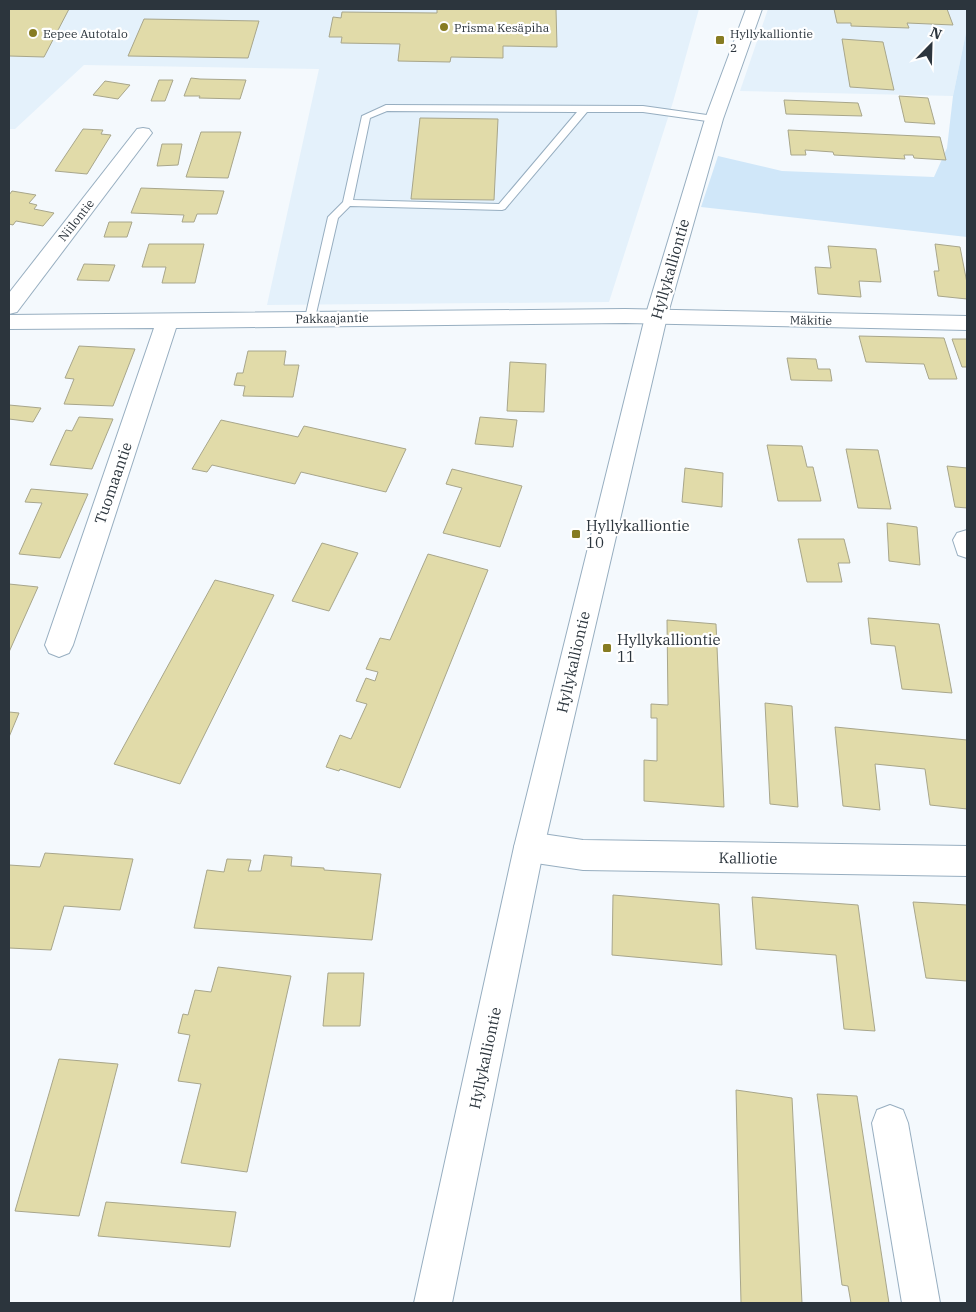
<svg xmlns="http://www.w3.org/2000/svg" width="976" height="1312" font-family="'IBM Plex Serif',serif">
<rect width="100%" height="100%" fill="#f4f9fd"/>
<!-- built -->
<g fill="#e4f1fb">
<polygon points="9,9 699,9 673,102 609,302 267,305 319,69 84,65 15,129 9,129"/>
<polygon points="768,9 967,9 967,28 953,96 740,91"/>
</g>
<!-- green -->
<polygon fill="#d0e7f9" points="967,28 967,237 701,207 718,156 782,171 934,177 947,148 953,96"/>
<!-- building -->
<g fill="#e1dba9" stroke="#a8a68b">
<polygon points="9,9 69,9 44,57 9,56"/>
<polygon points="437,9 556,9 557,47 503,46 503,58 451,57 450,62 398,61 400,44 341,43 342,37 329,37 333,17 341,18 342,12 437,13"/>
<polygon points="834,9 947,9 953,25 907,23 909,28 851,26 851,23 837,23"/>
<polygon points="144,19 259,21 248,58 128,56"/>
<polygon points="842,39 883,42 894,90 850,87"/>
<polygon points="191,78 200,79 246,80 240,99 199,98 200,96 184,96"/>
<polygon points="159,80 173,80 165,101 151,101"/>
<polygon points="105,81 130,85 118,99 93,95"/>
<polygon points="899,96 928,98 935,124 905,122"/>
<polygon points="784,100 858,103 862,116 786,114"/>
<polygon points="420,118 498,119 494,200 411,199"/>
<polygon points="83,129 103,130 101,134 111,135 87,174 55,171"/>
<polygon points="788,130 940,137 946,160 914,158 913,155 904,155 905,159 834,155 833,152 805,150 806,155 791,155"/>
<polygon points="201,132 241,132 228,178 186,177"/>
<polygon points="162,144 182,144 178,165 157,166"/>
<polygon points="141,188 224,191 217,214 197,214 194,222 182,222 184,215 131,213"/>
<polygon points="12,191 36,195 29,203 37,205 34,209 54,213 43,226 16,221 13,225 9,224 9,195"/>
<polygon points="109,222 132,222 127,237 104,237"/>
<polygon points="149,244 204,244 195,283 162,283 166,267 142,267"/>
<polygon points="935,244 960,247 967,283 967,299 938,296 934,271 939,271"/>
<polygon points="828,246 876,249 881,282 859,281 861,297 818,294 815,267 831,268"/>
<polygon points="84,264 115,265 109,281 77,280"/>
<polygon points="859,336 944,338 957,379 929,379 924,364 866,362"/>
<polygon points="952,339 967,339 967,367 962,367"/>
<polygon points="79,346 135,349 113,406 64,404 74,379 65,378"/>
<polygon points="248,351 286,351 284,365 299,365 293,397 243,396 245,386 234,385 237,373 243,373"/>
<polygon points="787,358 816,359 818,369 830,369 832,381 791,380"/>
<polygon points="510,362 546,364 544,412 507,411"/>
<polygon points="9,405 41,408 33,422 9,419"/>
<polygon points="79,417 113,419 92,469 50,465 66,430 72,431"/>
<polygon points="480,417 517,420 513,447 475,444"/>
<polygon points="221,420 298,437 304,426 406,449 386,492 301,472 295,484 212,465 207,472 192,469"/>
<polygon points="767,445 802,446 807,467 813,467 821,501 778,501"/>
<polygon points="846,449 878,450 891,509 858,508"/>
<polygon points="947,466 967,468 967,508 955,507"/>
<polygon points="685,468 723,473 722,507 682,502"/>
<polygon points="452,469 522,486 500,547 443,533 462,488 446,484"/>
<polygon points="31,489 88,494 60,558 19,554 42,503 25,502"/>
<polygon points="887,523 917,527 920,565 889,561"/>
<polygon points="798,539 844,539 850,563 838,563 842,582 807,582"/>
<polygon points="322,543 358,553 329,611 292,601"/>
<polygon points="428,554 488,570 400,788 340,769 339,771 326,767 340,735 351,739 367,704 356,701 366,678 375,681 378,672 366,669 380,638 390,640"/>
<polygon points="215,580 274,595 180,784 114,764"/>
<polygon points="9,584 38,587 9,652"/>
<polygon points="868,618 939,624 952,693 902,689 895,646 871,644"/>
<polygon points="667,620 716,624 724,807 644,801 644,760 657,761 657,718 651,718 651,704 668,705"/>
<polygon points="765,703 792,706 798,807 770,804"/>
<polygon points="9,712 19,713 9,737"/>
<polygon points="835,727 967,740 967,809 930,805 925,769 875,764 880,810 843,806"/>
<polygon points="45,853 133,859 120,910 64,906 51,950 9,948 9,865 40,867"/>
<polygon points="264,855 292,857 291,866 324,868 324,870 381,874 372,940 194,928 207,870 224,872 227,859 251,860 248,871 261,871"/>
<polygon points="613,895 719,904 722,965 612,955"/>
<polygon points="752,897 858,905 875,1031 844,1029 836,955 756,949"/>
<polygon points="913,902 967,905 967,981 926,978"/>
<polygon points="218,967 291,976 247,1172 181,1163 201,1084 178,1081 190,1035 178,1033 183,1014 188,1015 195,990 211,992"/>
<polygon points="328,973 364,973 360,1026 323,1026"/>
<polygon points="59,1059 118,1064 79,1216 15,1211"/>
<polygon points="736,1090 792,1098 802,1303 741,1303"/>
<polygon points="817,1094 857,1096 889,1303 851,1303 848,1286 842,1285"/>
<polygon points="106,1202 236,1212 230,1247 98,1236"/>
</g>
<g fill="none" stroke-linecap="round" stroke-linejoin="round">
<defs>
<path id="lane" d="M 386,105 L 643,106 L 714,116 L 719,119 L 714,122 L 643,112 L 587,112 L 505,209 L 502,210 L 350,206 L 338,218 L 315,318 L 314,321 L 306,321 L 305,318 L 328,217 L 343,202 L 362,116 ZM 387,111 L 577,112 L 499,204 L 353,200 L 370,118 Z"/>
<g id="street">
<polygon points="143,128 149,129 152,133 149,137 17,312 9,314 9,293 137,129"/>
<polygon points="625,309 967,316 967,330 625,323 176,328 73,645 69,653 59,657 49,653 45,645 154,328 9,329 9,315"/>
<polygon points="967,530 967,558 958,555 953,540 957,533"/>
<polygon points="529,832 583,840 967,846 967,876 583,870 529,862 518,858 514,847 518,836"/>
<polygon points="890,1105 903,1110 908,1123 940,1303 902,1303 872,1123 877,1110"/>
</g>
<polygon id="secondary" points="746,9 762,9 723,119 667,317 544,847 452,1303 414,1303 514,847 645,317 705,119"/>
</defs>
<!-- lane casing -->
<use href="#lane" stroke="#97aec0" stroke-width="2"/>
<!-- street casing -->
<use href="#street" stroke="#97aec0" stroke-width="2"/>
<!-- secondary casing -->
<use href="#secondary" stroke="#97aec0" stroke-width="2"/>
<!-- lane -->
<use href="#lane" fill="#fff" fill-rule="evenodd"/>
<!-- street -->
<use href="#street" fill="#fff" fill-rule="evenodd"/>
<!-- secondary -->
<use href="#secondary" fill="#fff" fill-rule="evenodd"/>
</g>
<!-- markers -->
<g fill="#877c22" stroke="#fff" stroke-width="2">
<circle cx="444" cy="27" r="5"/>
<circle cx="33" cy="33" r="5"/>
<rect x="715" y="35" width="10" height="10" rx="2.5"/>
<rect x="571" y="529" width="10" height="10" rx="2.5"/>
<rect x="602" y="643" width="10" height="10" rx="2.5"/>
</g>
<g text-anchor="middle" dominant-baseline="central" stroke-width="4.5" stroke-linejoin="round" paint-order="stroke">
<!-- far-poi labels -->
<g font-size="12" fill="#2c353d" stroke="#fff" text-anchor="start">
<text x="454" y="27">Prisma Kesäpiha</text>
<text x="43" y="33">Eepee Autotalo</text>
<text x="730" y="33">Hyllykalliontie<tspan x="730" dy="14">2</tspan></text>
</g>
<!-- far-street labels -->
<g font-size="12" fill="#2c353d" stroke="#fff">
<text transform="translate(76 220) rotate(-52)">Niilontie</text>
<text transform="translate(332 318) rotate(-1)">Pakkaajantie</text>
<text transform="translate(811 320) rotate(1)">Mäkitie</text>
</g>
<!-- street labels -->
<g font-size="15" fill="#2c353d" stroke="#fff">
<text transform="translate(670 269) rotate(-74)">Hyllykalliontie</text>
<text transform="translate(113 483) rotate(-71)">Tuomaantie</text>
<text transform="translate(573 662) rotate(-77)">Hyllykalliontie</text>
<text transform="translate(748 858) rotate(1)">Kalliotie</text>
<text transform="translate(485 1058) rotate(-78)">Hyllykalliontie</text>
</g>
<!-- poi labels -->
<g font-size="15" fill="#2c353d" stroke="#fff" text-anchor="start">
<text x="586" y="525">Hyllykalliontie<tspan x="586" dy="17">10</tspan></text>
<text x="617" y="639">Hyllykalliontie<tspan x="617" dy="17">11</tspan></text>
</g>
</g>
<!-- border -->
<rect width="976" height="1312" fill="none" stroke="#2c353d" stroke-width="20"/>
<!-- north arrow -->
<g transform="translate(931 45) rotate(23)" stroke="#ffffff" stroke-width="4" paint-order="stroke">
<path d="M0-4L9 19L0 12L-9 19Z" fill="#2c353d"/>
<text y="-8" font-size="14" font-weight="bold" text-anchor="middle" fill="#2c353d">N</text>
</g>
</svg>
